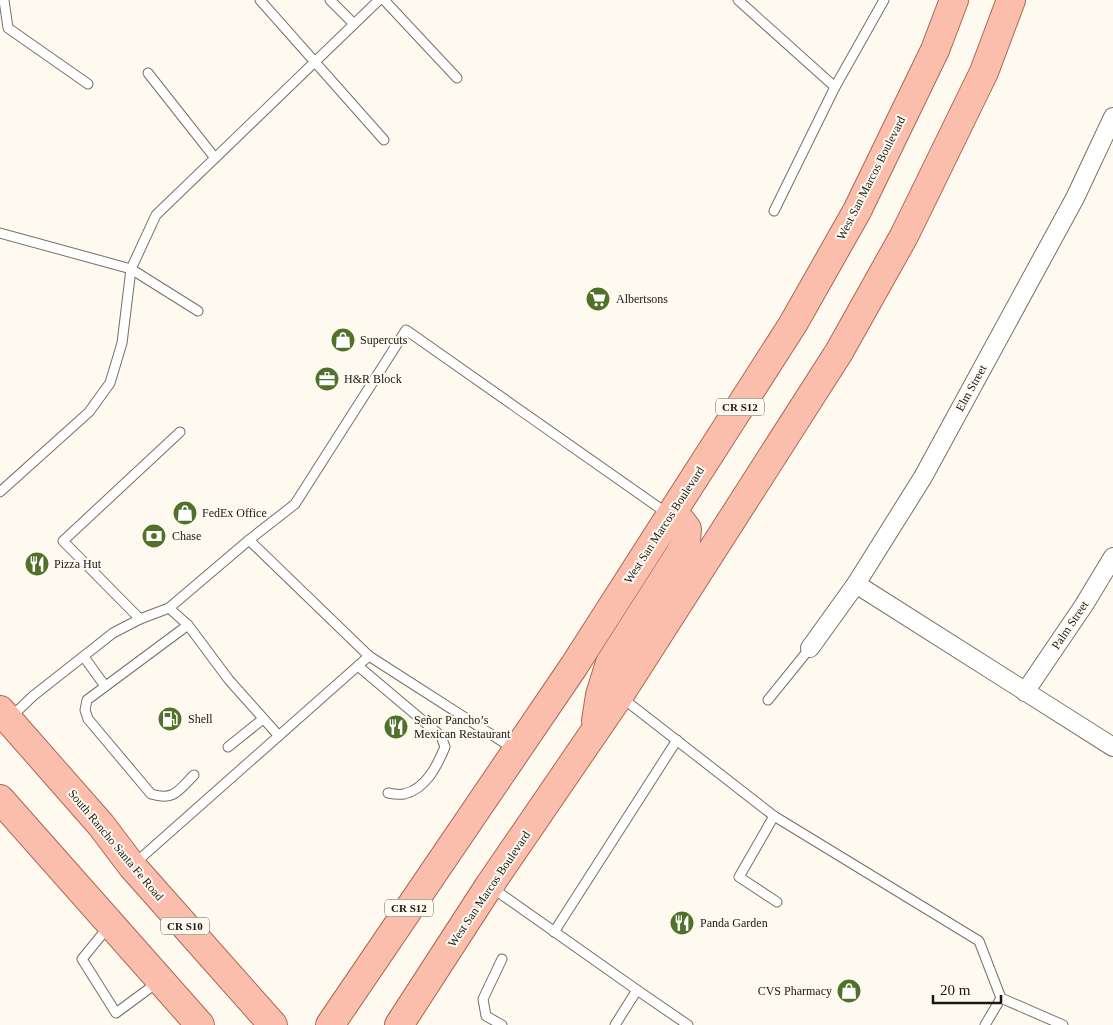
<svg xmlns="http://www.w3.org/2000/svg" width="1113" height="1025" font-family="Georgia,serif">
<rect width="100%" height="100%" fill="#fefaef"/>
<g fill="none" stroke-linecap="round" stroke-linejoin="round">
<defs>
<g id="service">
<polyline points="4,0 8,28 88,84"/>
<polyline points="260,0 384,140"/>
<polyline points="330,0 354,24"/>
<polyline points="384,0 457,78"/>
<polyline points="738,0 835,87 884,0"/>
<polyline points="148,73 215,158"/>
<polyline points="774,211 835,87"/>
<polyline points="0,233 131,269 198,311"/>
<polyline points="0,492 89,412 110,383 122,343 131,269 156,215 379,0"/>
<path d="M 169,608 L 188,625 L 87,700 L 85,710 L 88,719 L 151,794 C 174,801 178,791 194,775"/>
<polyline points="140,619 63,541 180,432"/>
<polyline points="188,625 229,680 279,736"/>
<polyline points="369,656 249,540 295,504 406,330 668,514"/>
<polyline points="84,657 105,686"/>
<path d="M 358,666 L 441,736 L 445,747 C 437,766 426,789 404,794 C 399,795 393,794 388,793"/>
<polyline points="621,697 774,816 979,941 1001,998 1063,1025"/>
<polyline points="768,700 810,648"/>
<polyline points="10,718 33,696 113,633 140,619 169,608 249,540"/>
<polyline points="228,747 263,719"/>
<polyline points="774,816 739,877 777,902"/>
<polyline points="134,864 369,656 514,749"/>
<polyline points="491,887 637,990 615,1025"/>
<polyline points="109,926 82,959 116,1013 158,982"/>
<polyline points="554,932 677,740"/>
<polyline points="502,959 483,999 486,1016 502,1025"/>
<polyline points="637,990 688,1025"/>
<polyline points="985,1025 1001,998"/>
</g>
<g id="minor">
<polyline points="856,584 1113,747"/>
<polyline points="810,648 856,584 923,477 1075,198 1113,117"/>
<polyline points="1025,692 1084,605 1113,557"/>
</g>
<g id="primary">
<polyline points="0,710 101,825 132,866 273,1025"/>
<polyline points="596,721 600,695 610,663 679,555 686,542 687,529 681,521 671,516"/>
<polyline points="0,799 200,1025"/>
<polyline points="330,1025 574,666 793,324 857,211 935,50 954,0"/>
<polyline points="399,1025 489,886 619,696 839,352 904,236 927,189 984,72 1011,0"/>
</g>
</defs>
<!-- service casing -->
<use href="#service" stroke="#767168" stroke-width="11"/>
<!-- minor casing -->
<use href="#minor" stroke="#767168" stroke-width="20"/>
<!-- primary casing -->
<use href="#primary" stroke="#ab6754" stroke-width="30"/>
<!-- service -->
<use href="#service" stroke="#fff" stroke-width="9"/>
<!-- minor -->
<use href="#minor" stroke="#fff" stroke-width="18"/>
<!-- primary -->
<use href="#primary" stroke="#fbbead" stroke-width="28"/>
</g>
<!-- icons -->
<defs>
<symbol id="supermarket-disc" viewBox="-11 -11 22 22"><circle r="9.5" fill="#507129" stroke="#fefaef"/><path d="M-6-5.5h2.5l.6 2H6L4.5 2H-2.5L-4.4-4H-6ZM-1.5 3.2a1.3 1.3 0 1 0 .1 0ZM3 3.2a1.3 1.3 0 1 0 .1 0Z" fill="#fff"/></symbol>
<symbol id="shop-disc" viewBox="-11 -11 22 22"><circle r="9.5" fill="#507129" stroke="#fefaef"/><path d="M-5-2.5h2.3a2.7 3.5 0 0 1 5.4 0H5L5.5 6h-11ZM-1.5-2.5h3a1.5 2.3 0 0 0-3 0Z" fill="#fff"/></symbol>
<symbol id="office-disc" viewBox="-11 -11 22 22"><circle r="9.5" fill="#507129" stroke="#fefaef"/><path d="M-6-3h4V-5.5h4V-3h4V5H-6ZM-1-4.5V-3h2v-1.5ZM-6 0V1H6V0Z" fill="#fff"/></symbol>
<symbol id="bank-disc" viewBox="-11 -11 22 22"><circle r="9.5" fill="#507129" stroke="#fefaef"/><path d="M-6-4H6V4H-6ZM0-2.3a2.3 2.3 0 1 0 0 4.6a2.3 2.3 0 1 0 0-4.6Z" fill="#fff"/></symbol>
<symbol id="restaurant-disc" viewBox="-11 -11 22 22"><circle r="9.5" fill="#507129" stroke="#fefaef"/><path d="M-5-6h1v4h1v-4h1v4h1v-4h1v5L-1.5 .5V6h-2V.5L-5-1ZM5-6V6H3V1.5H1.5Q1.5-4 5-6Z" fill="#fff"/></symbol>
<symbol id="fuel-disc" viewBox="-11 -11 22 22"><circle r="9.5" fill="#507129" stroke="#fefaef"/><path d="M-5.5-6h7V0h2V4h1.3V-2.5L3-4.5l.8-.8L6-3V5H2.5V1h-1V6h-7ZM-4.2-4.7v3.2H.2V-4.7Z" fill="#fff"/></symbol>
</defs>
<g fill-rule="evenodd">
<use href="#supermarket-disc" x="584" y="285" width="28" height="28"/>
<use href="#shop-disc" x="329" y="326" width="28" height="28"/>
<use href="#office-disc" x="313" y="365" width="28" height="28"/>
<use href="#shop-disc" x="171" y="499" width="28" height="28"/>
<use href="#bank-disc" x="140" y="522" width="28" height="28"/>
<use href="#restaurant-disc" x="23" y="550" width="28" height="28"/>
<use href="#fuel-disc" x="156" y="705" width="28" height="28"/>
<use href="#restaurant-disc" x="382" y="713" width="28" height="28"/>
<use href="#restaurant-disc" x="668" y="909" width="28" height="28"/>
<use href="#shop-disc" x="835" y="977" width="28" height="28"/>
</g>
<g text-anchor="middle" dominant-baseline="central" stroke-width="4" stroke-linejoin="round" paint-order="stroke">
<!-- shield labels -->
<g fill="#fefaef" stroke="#5e5c56" stroke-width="1">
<rect x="716" y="398.5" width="48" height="17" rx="4"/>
<rect x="385" y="899.5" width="48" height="17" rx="4"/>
<rect x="161" y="917.5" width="48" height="17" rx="4"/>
</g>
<g font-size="11" font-weight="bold" fill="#191814">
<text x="740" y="407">CR S12</text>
<text x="409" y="908">CR S12</text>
<text x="185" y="926">CR S10</text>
</g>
<!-- street labels -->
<g font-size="12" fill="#191814" stroke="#fefaef">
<text transform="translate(871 178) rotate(-63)">West San Marcos Boulevard</text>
<text transform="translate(971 388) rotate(-61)">Elm Street</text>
<text transform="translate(664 525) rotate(-57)">West San Marcos Boulevard</text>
<text transform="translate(1070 625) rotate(-56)">Palm Street</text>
<text transform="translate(116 845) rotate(50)">South Rancho Santa Fe Road</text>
<text transform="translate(489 889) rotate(-56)">West San Marcos Boulevard</text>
</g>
<!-- poi labels -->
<g font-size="12" fill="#191814" stroke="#fefaef" text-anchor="start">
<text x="616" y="299">Albertsons</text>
<text x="360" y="340">Supercuts</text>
<text x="344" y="379">H&amp;R Block</text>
<text x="202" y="513">FedEx Office</text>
<text x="172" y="536">Chase</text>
<text x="54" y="564">Pizza Hut</text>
<text x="188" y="719">Shell</text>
<text x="414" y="720">Señor Pancho’s<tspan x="414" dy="14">Mexican Restaurant</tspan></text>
<text x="700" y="923">Panda Garden</text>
<text x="832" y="991" text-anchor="end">CVS Pharmacy</text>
</g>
</g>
<!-- scale -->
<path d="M933 995v8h68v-8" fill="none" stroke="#191814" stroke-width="2.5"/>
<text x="940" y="995" font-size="15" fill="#191814" stroke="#fefaef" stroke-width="4" paint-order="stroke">20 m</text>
</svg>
